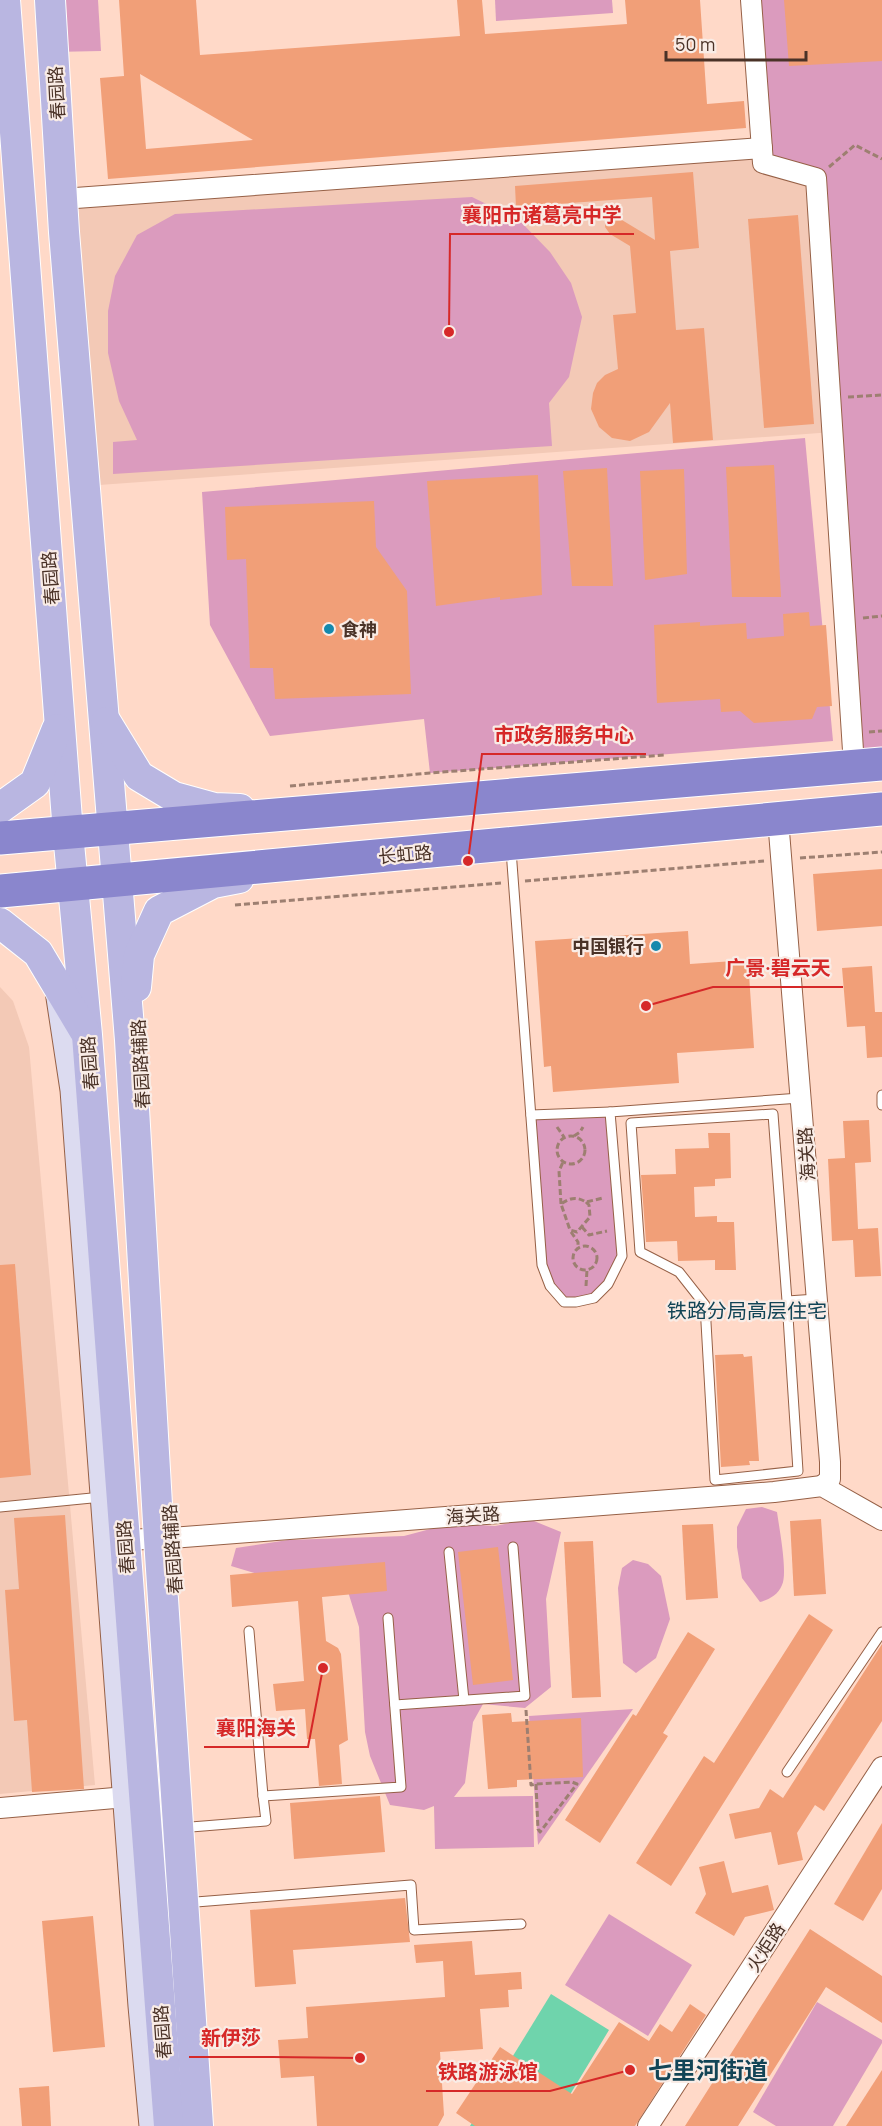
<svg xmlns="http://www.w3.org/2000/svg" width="882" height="2126" font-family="Manrope,'Noto Sans SC',sans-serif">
<rect width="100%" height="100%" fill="#ffd9c8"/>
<!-- built -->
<g fill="#f3c9b6">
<polygon points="762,148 816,178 833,432 85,486 62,200"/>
<polygon points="0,987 13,1001 29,1047 95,1785 0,1794"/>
</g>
<!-- green -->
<g fill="#db9bbe">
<polygon points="50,0 98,0 101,51 53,52"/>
<polygon points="495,0 612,0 613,13 496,21"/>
<polygon points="753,0 882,0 882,764 854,766 817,178 763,163"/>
<polygon points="472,197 519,220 550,252 571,283 582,317 569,377 549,403 552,446 113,474 113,442 137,440 119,401 108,353 108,311 115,276 137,235 175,214"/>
<polygon points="805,438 833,741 430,773 424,719 270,736 210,625 202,492"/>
<polygon points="610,1112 622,1256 594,1298 564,1302 542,1265 531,1115"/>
<path d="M 762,1507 L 777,1512 C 779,1527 788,1573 782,1585 C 778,1595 770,1599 760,1602 L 742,1578 L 737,1547 L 737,1527 L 746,1509 Z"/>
<polygon points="529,1519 561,1532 546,1599 551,1687 525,1708 483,1704 473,1722 465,1783 454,1797 533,1796 534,1847 435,1849 434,1806 424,1810 390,1805 370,1756 365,1732 359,1627 345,1582 275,1579 231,1566 236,1548 288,1540 404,1536 453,1523 495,1526"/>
<polygon points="633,1560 648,1564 661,1576 670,1619 656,1658 636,1673 623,1663 618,1588 622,1568"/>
<polygon points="633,1709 538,1845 529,1716"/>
<polygon points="609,1914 692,1965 648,2036 565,1985"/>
<polygon points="817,2002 882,2040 882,2043 833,2126 776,2126 753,2112"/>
</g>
<!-- water -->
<polygon fill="#6fd4ac" points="551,1994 609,2030 551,2126 470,2126"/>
<!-- building -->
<g fill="#f19f78" fill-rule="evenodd">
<path d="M 119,0 L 196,0 L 200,55 L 460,36 L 457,0 L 482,0 L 485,34 L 627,24 L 625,0 L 700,0 L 707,104 L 744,101 L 746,128 L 108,179 L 100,78 L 124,76 ZM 140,74 L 253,140 L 146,149 Z"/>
<polygon points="784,0 882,0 882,61 789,66"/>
<polygon points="693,172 699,248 670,251 676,330 704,328 713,440 673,443 670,403 649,432 630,441 612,438 599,427 591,409 593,393 597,383 605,375 618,369 613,315 636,313 630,246 610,234 605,227 607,211 655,240 652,197 516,207 515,186"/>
<polygon points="798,215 814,424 764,428 748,219"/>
<polygon points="774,465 781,597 732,597 726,467"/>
<polygon points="607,468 613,586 572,586 563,471"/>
<polygon points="684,469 687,574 645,580 640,471"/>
<polygon points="538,475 542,595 500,600 500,597 436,606 427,481"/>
<polygon points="374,501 376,547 407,591 411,694 275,699 273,668 250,668 246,559 227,560 225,507"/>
<polygon points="809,612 810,626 826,625 832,706 817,707 812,719 754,723 740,711 721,712 720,699 657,703 654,625 700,622 700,626 746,623 747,639 784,636 783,614"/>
<polygon points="882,869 882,926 817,931 813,874"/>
<polygon points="688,931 690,964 748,960 754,1048 677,1053 679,1083 553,1092 551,1066 544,1067 535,941"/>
<polygon points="872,966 875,1012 882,1012 882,1057 867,1058 865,1026 847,1027 842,968"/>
<polygon points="869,1120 871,1162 855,1163 858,1229 878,1228 881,1276 855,1277 853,1240 832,1241 828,1159 845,1158 843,1121"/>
<polygon points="708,1133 730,1133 731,1178 715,1179 715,1186 694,1187 695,1217 717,1216 717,1222 734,1222 736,1270 715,1270 715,1260 678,1261 677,1241 646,1242 641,1175 676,1174 675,1149 709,1148"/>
<polygon points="15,1264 31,1475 0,1478 0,1265"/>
<polygon points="743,1354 744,1357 752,1356 759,1461 749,1461 750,1465 721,1467 715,1355"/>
<polygon points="65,1515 84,1789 32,1792 27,1720 14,1721 5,1590 19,1589 14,1518"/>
<polygon points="821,1519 826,1594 794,1596 790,1521"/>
<polygon points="713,1524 718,1598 686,1600 682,1525"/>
<polygon points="593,1541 601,1697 572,1698 564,1542"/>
<polygon points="498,1547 513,1680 473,1685 458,1552"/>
<polygon points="385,1562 387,1591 322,1597 326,1641 338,1648 341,1654 348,1740 339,1745 342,1784 319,1786 315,1739 307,1739 305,1709 276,1711 273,1684 304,1681 298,1601 232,1607 230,1575"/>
<polygon points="809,1614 833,1630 671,1886 636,1863 704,1756 714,1763"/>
<polygon points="688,1632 715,1649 663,1733 668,1736 600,1843 565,1820 633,1714 636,1716"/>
<polygon points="882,1644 882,1721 824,1811 815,1805 797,1833 803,1860 778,1865 771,1832 735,1839 729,1814 759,1808 770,1789 783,1798"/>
<polygon points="511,1713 512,1722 581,1718 583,1777 517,1780 517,1787 488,1789 482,1715"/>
<polygon points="380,1796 385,1852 294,1859 290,1803"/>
<polygon points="882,1823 882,1889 863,1921 834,1904"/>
<polygon points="724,1861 732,1893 768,1885 774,1910 745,1917 734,1936 695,1913 706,1894 699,1867"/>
<polygon points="405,1898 410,1942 293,1950 296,1984 255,1987 250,1910"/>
<polygon points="93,1916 105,2047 53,2052 42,1921"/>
<polygon points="810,1929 882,1976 882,2023 826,1987 738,2126 685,2126"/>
<polygon points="472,1941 475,1975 521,1972 522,1989 508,1990 509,2007 480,2009 483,2049 440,2052 444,2115 438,2126 317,2126 314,2076 281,2078 278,2040 308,2038 306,2007 445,1997 443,1961 416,1963 414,1945"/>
<polygon points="690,2004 706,2015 635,2126 475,2126 456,2113 500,2047 572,2094 619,2022 649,2041 660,2024 672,2032"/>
<polygon points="882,2070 882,2126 846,2126"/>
<polygon points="49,2086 51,2126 22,2126 19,2088"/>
</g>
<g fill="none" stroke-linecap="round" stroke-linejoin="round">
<defs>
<g id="lane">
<polyline points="511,850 542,1265 550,1286 564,1302 576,1302 594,1298 608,1284 622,1256 610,1112 800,1098"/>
<polyline points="882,1095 882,1105"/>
<polyline points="531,1115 610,1112"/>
<polyline points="787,1301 798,1471 715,1480 705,1305 679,1272 640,1252 631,1123 773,1114 787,1301 817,1299"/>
<polyline points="0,1507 102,1497"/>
<polyline points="449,1552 464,1700"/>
<polyline points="249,1631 263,1796"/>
<polyline points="395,1705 525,1696 513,1547"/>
<polyline points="787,1772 882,1632"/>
<polyline points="191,1827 266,1821 263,1796 401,1787 388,1618"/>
<polyline points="196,1902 411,1885 414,1930 521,1924"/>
</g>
<g id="street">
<polyline points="751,0 763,163 816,178 854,766"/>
<polyline points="62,199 762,148"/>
<polyline points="778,819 830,1462 830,1479 822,1486"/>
<polyline points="125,1540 171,1538 774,1492 822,1486 882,1520"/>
<polyline points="0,1808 126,1797"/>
<polyline points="648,2126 882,1767"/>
</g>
<polyline id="secondary" points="59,991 74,1090 142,2006 153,2126"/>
<g id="primary">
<polyline points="5,0 68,833 87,1035 169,2126"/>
<polyline points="50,0 64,232 130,1040 159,1539 198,2126"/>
<polyline points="106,722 139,776 174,797 214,808 240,809"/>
<polyline points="0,808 35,783 57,729"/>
<polyline points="0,923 38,953 84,1030"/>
<polyline points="136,987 139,955 159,911 213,883 239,878"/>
</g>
<g id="highway">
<polyline points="0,838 882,764"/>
<polyline points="0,891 882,809"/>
</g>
</defs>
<!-- lane casing -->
<use href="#lane" stroke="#966046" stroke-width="11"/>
<!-- street casing -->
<use href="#street" stroke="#966046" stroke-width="22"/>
<!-- secondary casing -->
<use href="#secondary" stroke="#966046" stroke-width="29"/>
<!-- primary casing -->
<use href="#primary" stroke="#fff" stroke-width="32"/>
<!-- highway casing -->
<use href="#highway" stroke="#fff" stroke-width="35"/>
<!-- path -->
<g stroke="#9d7f71" stroke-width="3" stroke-dasharray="6 3" stroke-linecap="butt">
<polyline points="829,167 855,145 882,159"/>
<polyline points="848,397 882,395"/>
<polyline points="863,618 882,616"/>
<polyline points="869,732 882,731"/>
<polyline points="290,786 430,773 664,755"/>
<polyline points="800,858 882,852"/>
<polyline points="525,881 764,861"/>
<polyline points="235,905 501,883"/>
<polyline points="557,1127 564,1137"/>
<circle cx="571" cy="1150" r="14"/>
<polyline points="574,1136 580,1132 583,1127"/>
<path d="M 586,1202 L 589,1205 L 590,1217 L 577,1232 L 570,1230 L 561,1204 C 570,1198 576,1196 586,1202 L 603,1198"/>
<polyline points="561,1204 559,1171 563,1162"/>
<polyline points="582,1227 589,1235 607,1231"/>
<polyline points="571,1232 578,1242 578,1248"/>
<circle cx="585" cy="1258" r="12"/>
<polyline points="586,1286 587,1270"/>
<polyline points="526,1710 531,1785 536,1784 572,1782 577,1784 540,1832 538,1829 536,1784"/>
</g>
<!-- lane -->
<use href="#lane" stroke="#fff" stroke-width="9"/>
<!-- street -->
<use href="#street" stroke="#fff" stroke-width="20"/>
<!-- secondary -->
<use href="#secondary" stroke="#dcdbf0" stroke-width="27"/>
<!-- primary -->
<use href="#primary" stroke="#b9b6e1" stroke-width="30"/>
<!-- highway -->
<use href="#highway" stroke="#8a86cd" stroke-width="33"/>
</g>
<!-- markers -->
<g fill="#1489ad" stroke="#f9ece6" stroke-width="2">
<circle cx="329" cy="629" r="6"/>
<circle cx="656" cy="946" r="6"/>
</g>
<g text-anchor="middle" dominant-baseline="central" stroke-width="4.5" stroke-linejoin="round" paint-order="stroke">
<!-- street labels -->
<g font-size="18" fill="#4a3227" stroke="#f9ece6">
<text transform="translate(56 93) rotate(-93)">春园路</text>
<text transform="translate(50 578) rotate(-94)">春园路</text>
<text transform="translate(405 854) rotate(-5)">长虹路</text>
<text transform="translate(89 1063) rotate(-94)">春园路</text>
<text transform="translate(140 1064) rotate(-93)">春园路辅路</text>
<text transform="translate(806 1154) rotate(-94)">海关路</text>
<text transform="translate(473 1515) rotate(-4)">海关路</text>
<text transform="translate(125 1547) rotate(-94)">春园路</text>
<text transform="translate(172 1549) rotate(-94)">春园路辅路</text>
<text transform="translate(765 1947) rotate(-57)">火炬路</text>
<text transform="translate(162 2032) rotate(-94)">春园路</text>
</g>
<!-- poi labels -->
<g font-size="18" font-weight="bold" fill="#4a3227" stroke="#f9ece6" text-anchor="start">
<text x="341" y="629">食神</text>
<text x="644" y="946" text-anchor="end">中国银行</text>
</g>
<!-- neighbourhood labels -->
<g font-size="20" fill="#124456" stroke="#f9ece6">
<text x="747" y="1310">铁路分局高层住宅</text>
</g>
<!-- district labels -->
<g font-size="24" font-weight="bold" fill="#124456" stroke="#f9ece6">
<text x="708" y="2069">七里河街道</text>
</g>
</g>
<!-- callouts -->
<path fill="none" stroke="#d62828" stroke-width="2" d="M449 332L450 234H634M468 861L482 754H646M646 1006L713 987H843M323 1668L308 1747H204M360 2058L273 2057H189M630 2070L550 2091H426"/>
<g fill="#d62828" stroke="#f9ece6" stroke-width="2">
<circle cx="449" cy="332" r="6"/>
<circle cx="468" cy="861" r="6"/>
<circle cx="646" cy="1006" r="6"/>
<circle cx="323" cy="1668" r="6"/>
<circle cx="360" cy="2058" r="6"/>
<circle cx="630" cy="2070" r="6"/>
</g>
<g font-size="20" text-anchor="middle" font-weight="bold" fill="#d62828" stroke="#f9ece6" stroke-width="4.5" stroke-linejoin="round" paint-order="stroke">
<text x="542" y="222">襄阳市诸葛亮中学</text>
<text x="564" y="742">市政务服务中心</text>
<text x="778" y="975">广景·碧云天</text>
<text x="256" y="1735">襄阳海关</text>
<text x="231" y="2045">新伊莎</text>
<text x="488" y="2079">铁路游泳馆</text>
</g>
<!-- scale -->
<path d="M666 51v9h140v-9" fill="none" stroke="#4a3227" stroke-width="3"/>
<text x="675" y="51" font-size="18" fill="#4a3227" stroke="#f9ece6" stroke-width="4.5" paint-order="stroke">50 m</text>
</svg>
